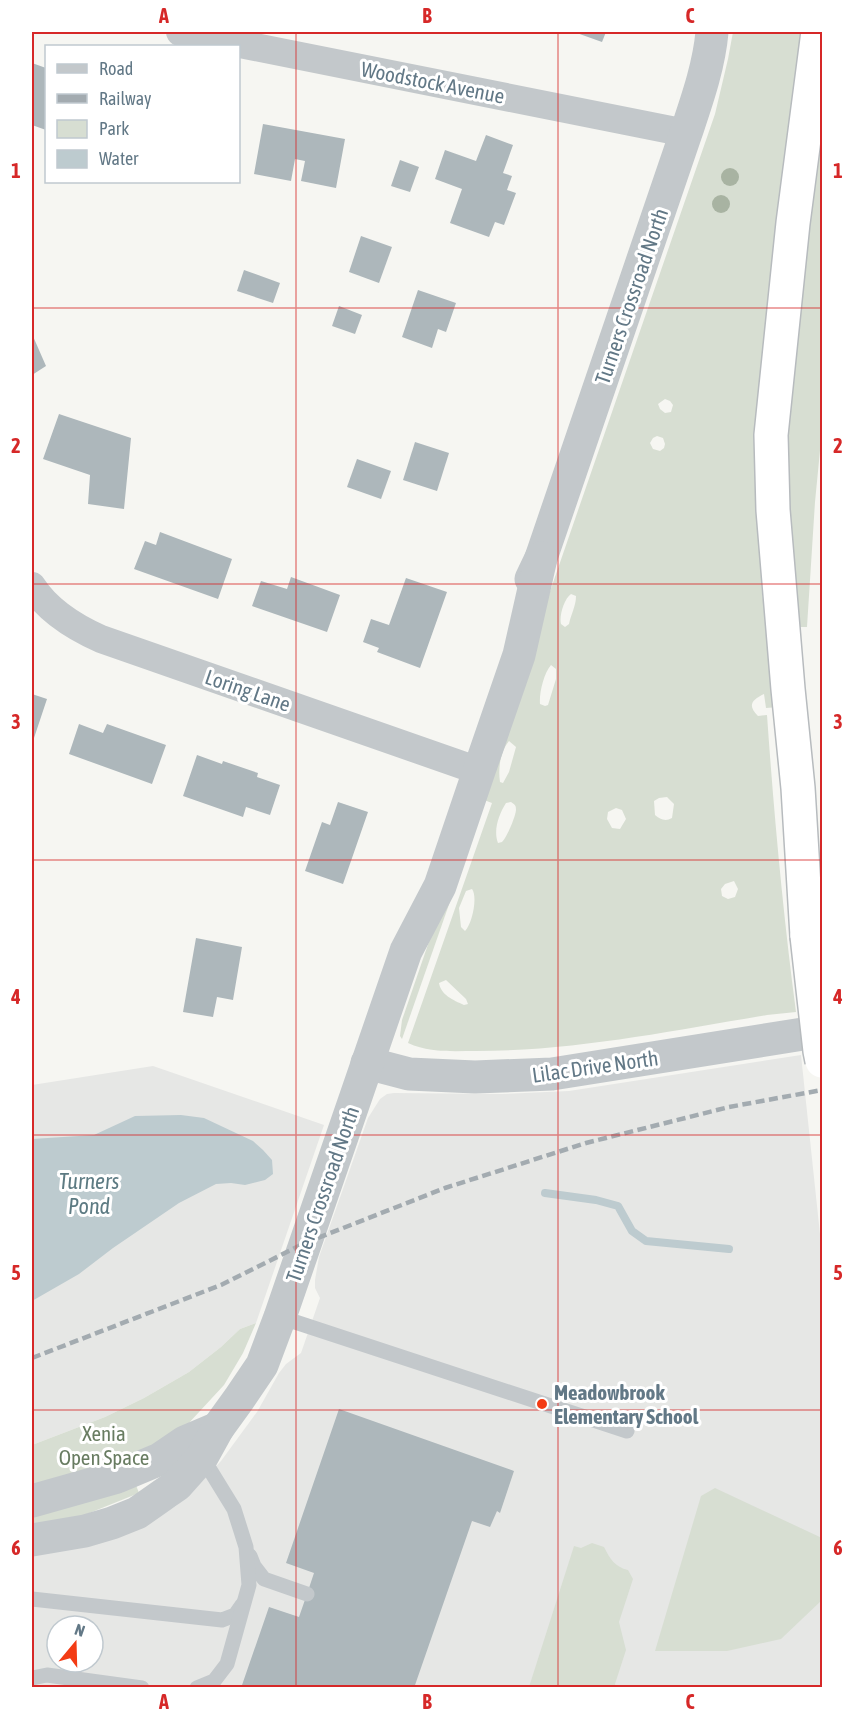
<svg xmlns="http://www.w3.org/2000/svg" width="854" height="1719" font-family="'Asap Condensed',sans-serif">
<rect width="100%" height="100%" fill="#f6f6f2"/>
<!-- built -->
<g fill="#e6e7e5" fill-rule="evenodd">
<path d="M 801,1055 L 822,1253 L 822,1687 L 32,1688 L 32,1552 L 153,1520 L 176,1506 L 188,1496 L 221,1461 L 257,1412 L 279,1373 L 286,1364 L 301,1353 L 320,1298 L 315,1288 L 315,1280 L 319,1257 L 368,1118 L 380,1099 L 387,1094 L 394,1093 L 502,1094 L 569,1091 ZM 57,1626 L 93,1626 L 93,1662 L 57,1662 Z"/>
<polygon points="153,1066 324,1125 256,1323 240,1329 221,1347 189,1372 144,1398 105,1417 32,1445 32,1085"/>
</g>
<!-- green -->
<g fill="#d7ded2" fill-rule="evenodd">
<path d="M 733,32 L 802,32 L 758,407 L 758,493 L 762,593 L 779,707 L 766,708 L 764,694 C 752,700 747,705 758,716 L 767,715 C 774,815 783,913 796,1012 L 767,1015 C 671,1031 574,1051 476,1051 C 452,1051 430,1053 408,1043 L 492,803 L 484,800 L 480,794 L 715,114 L 728,59 ZM 665,399 L 670,401 L 673,405 L 671,412 L 665,413 L 660,409 L 658,404 ZM 657,436 L 663,438 L 665,444 L 664,448 L 660,451 L 653,449 L 650,443 L 653,438 ZM 571,594 L 576,596 C 576,606 571,614 569,624 L 565,627 L 561,624 C 559,616 564,599 571,594 ZM 551,665 L 556,669 L 556,679 L 548,705 L 545,706 L 540,704 C 539,693 544,673 551,665 ZM 509,741 L 516,747 L 509,772 L 503,783 L 500,782 C 498,769 500,752 509,741 ZM 667,797 L 674,804 L 672,818 C 665,822 660,819 655,815 L 654,801 L 659,798 ZM 511,802 C 515,805 516,805 516,810 C 515,818 507,837 502,842 L 498,843 C 493,830 499,814 506,803 ZM 616,808 L 622,810 L 626,819 L 620,829 L 612,828 L 607,819 L 608,812 ZM 734,881 L 738,889 L 735,897 L 728,899 L 722,896 L 721,889 L 725,884 ZM 472,889 C 478,897 472,924 465,931 L 461,927 L 459,908 L 466,891 ZM 446,980 L 466,999 L 468,1004 L 464,1005 C 453,1000 441,995 439,983 Z"/>
<polygon points="822,118 822,430 815,502 807,627 793,627 785,478 791,364"/>
<polygon points="476,805 483,807 402,1039 400,1036 402,1020"/>
<polygon points="256,1323 243,1353 224,1385 187,1425 145,1455 32,1492 32,1445 105,1417 144,1398 189,1372 221,1347 240,1329"/>
<polygon points="134,1480 139,1493 87,1514 32,1530 32,1509"/>
<polygon points="715,1488 822,1538 822,1600 781,1639 727,1651 655,1651 701,1496"/>
<path d="M 592,1543 L 604,1547 C 610,1559 615,1567 628,1570 L 633,1579 L 619,1622 L 626,1650 L 615,1684 L 616,1687 L 529,1687 L 574,1546 L 581,1548 Z"/>
</g>
<!-- water -->
<polygon fill="#bdcbcf" points="181,1115 204,1118 253,1141 263,1150 272,1160 273,1174 265,1180 245,1185 231,1183 216,1184 179,1203 113,1248 79,1274 32,1301 32,1139 94,1135 135,1116"/>
<g fill="none" stroke-linecap="round" stroke-linejoin="round">
<!-- stream -->
<polyline stroke="#bdcbcf" stroke-width="8" points="545,1193 596,1200 618,1206 632,1231 646,1241 729,1249"/>
</g>
<!-- building -->
<g fill="#adb7bb">
<polygon points="574,32 606,32 602,42"/>
<polygon points="32,63 46,68 46,130 32,125"/>
<polygon points="263,124 345,139 336,188 301,181 305,161 295,159 291,181 254,174"/>
<polygon points="486,135 513,145 503,173 512,176 507,190 516,193 504,225 495,222 489,237 450,223 462,189 435,179 445,150 476,161"/>
<polygon points="400,160 419,167 410,192 391,186"/>
<polygon points="361,236 392,247 379,283 349,272"/>
<polygon points="244,270 280,283 273,303 237,291"/>
<polygon points="418,290 456,303 446,332 438,329 432,348 402,337"/>
<polygon points="339,306 362,315 355,334 332,326"/>
<polygon points="32,334 46,366 32,375"/>
<polygon points="59,414 131,438 124,509 88,504 90,475 43,459"/>
<polygon points="415,442 449,453 437,491 403,480"/>
<polygon points="357,459 391,471 381,499 347,487"/>
<polygon points="160,532 232,559 218,599 134,569 145,541 156,545"/>
<polygon points="291,577 340,595 327,632 252,606 261,581 287,589"/>
<polygon points="406,578 447,592 420,668 377,652 379,648 363,642 371,619 389,625"/>
<polygon points="32,694 47,699 32,744"/>
<polygon points="79,724 103,733 107,724 166,745 152,784 69,754"/>
<polygon points="197,755 222,764 223,761 258,773 257,777 280,785 270,815 246,807 243,817 183,796"/>
<polygon points="338,802 368,812 343,884 305,871 322,822 330,825"/>
<polygon points="196,938 242,947 233,1000 217,997 213,1017 183,1012"/>
<polygon points="339,1409 514,1471 500,1513 497,1511 490,1527 472,1521 414,1688 241,1688 269,1607 299,1617 307,1594 314,1573 286,1563"/>
</g>
<g fill="none" stroke-linecap="round" stroke-linejoin="round">
<defs>
<polyline id="motorway" points="807,936 798,788 788,689 773,510 771,435 793,223 818,32"/>
</defs>
<!-- motorway casing -->
<use href="#motorway" stroke="#b7bbbe" stroke-width="36"/>
<!-- service -->
<g stroke="#c3c8cb" stroke-width="15">
<polyline points="280,1317 627,1431"/>
<polyline points="250,1556 254,1566 264,1579 307,1594"/>
<polyline points="32,1599 222,1620 235,1615 242,1605"/>
<polyline points="32,1678 47,1675 142,1688"/>
<polyline points="197,1688 214,1681 227,1664 249,1585 246,1547 234,1509 202,1457"/>
</g>
<!-- minor -->
<g stroke="#c3c8cb" stroke-width="28">
<polyline points="180,32 686,133"/>
<path d="M 32,586 C 48,611 74,627 101,639 L 479,771"/>
</g>
<!-- tertiary -->
<g stroke="#c3c8cb" stroke-width="33">
<path d="M 531,579 L 541,558 L 686,133 C 697,100 709,66 712,32"/>
<polyline points="367,1063 409,1074 475,1077 552,1074 822,1031"/>
<polyline points="32,1501 117,1477 160,1459 185,1442 218,1428"/>
<polyline points="32,1540 85,1531 112,1523 137,1513 177,1485 202,1457 218,1428 239,1399 262,1365 280,1317 406,951 440,886 479,771 519,655 541,558"/>
</g>
<!-- motorway -->
<use href="#motorway" stroke="#fff" stroke-width="33"/>
<!-- rail -->
<polyline stroke="#a3abb0" stroke-width="4.5" stroke-dasharray="9 4.5" stroke-linecap="butt" points="32,1358 221,1285 305,1243 445,1188 586,1143 729,1107 822,1090"/>
<defs>
<polyline id="motorway-bridge" points="807,936 820,1051 822,1061"/>
</defs>
<!-- motorway-bridge casing -->
<use href="#motorway-bridge" stroke="#b7bbbe" stroke-width="36" stroke-linecap="butt"/>
<!-- motorway-bridge -->
<use href="#motorway-bridge" stroke="#fff" stroke-width="33"/>
</g>
<!-- trees -->
<g fill="#a8b3a2">
<circle cx="730" cy="177" r="9"/>
<circle cx="721" cy="204" r="9"/>
</g>
<!-- grid -->
<path fill="none" stroke="#d62828" stroke-width="1.5" stroke-opacity="0.55" d="M 296,32 L 296,1688M 558,32 L 558,1688M 32,308 L 822,308M 32,584 L 822,584M 32,860 L 822,860M 32,1135 L 822,1135M 32,1410 L 822,1410"/>
<!-- markers -->
<circle fill="#f33b14" stroke="#fff" stroke-width="2" cx="542" cy="1404" r="6"/>
<g text-anchor="middle" dominant-baseline="central" stroke-width="6" stroke-linejoin="round" paint-order="stroke">
<!-- street labels -->
<g font-size="21" fill="#627886" stroke="#fff">
<text transform="translate(433 82) rotate(11)">Woodstock Avenue</text>
<text transform="translate(631 296) rotate(-71)">Turners Crossroad North</text>
<text transform="translate(248 690) rotate(19)">Loring Lane</text>
<text transform="translate(595 1066) rotate(-8)">Lilac Drive North</text>
<text transform="translate(322 1194) rotate(-71)">Turners Crossroad North</text>
</g>
<!-- poi labels -->
<g font-size="21" font-weight="bold" fill="#627886" stroke="#fff" text-anchor="start">
<text x="554" y="1392">Meadowbrook<tspan x="554" dy="24">Elementary School</tspan></text>
</g>
<!-- park labels -->
<g font-size="21" fill="#687c61" stroke="#fff">
<text x="104" y="1433">Xenia<tspan x="104" dy="24">Open Space</tspan></text>
</g>
<!-- water labels -->
<g font-size="22" font-style="italic" fill="#5d7b83" stroke="#fff">
<text x="89" y="1181">Turners<tspan x="89" dy="25">Pond</tspan></text>
</g>
</g>
<!-- border -->
<rect width="854" height="1719" fill="none" stroke="#ffffff" stroke-width="66"/>
<!-- legend -->
<rect x="45" y="45" width="195" height="138" fill="#ffffff" stroke="#c0c9cf" stroke-width="1.5"/>
<rect x="57" y="64" width="30" height="9" fill="#c3c8cb" stroke="#c0c9cf" stroke-width="1.5"/>
<text x="99" y="75" font-size="18" fill="#627886">Road</text>
<rect x="57" y="94" width="30" height="9" fill="#a3abb0" stroke="#c0c9cf" stroke-width="1.5"/>
<text x="99" y="105" font-size="18" fill="#627886">Railway</text>
<rect x="57" y="120" width="30" height="18" fill="#d7ded2" stroke="#c0c9cf" stroke-width="1.5"/>
<text x="99" y="135" font-size="18" fill="#627886">Park</text>
<rect x="57" y="150" width="30" height="18" fill="#bdcbcf" stroke="#c0c9cf" stroke-width="1.5"/>
<text x="99" y="165" font-size="18" fill="#627886">Water</text>
<!-- north arrow -->
<g transform="translate(75 1644) rotate(19)"><circle r="28" fill="#ffffff" stroke="#c0c9cf" stroke-width="1.5"/>
<path d="M0-4.5L10 22L0 15L-10 22Z" fill="#f33b14"/>
<text y="-9" font-size="16" font-weight="bold" text-anchor="middle" fill="#627886">N</text>
</g>
<rect x="33" y="33" width="788" height="1653" fill="none" stroke="#d62828" stroke-width="2"/>
<g font-size="20" text-anchor="middle" font-weight="bold" fill="#d62828">
<text x="164" y="23">A</text>
<text x="427" y="23">B</text>
<text x="690" y="23">C</text>
<text x="16" y="178">1</text>
<text x="838" y="178">1</text>
<text x="16" y="453">2</text>
<text x="838" y="453">2</text>
<text x="16" y="729">3</text>
<text x="838" y="729">3</text>
<text x="16" y="1004">4</text>
<text x="838" y="1004">4</text>
<text x="16" y="1280">5</text>
<text x="838" y="1280">5</text>
<text x="16" y="1555">6</text>
<text x="838" y="1555">6</text>
<text x="164" y="1709">A</text>
<text x="427" y="1709">B</text>
<text x="690" y="1709">C</text>
</g>
</svg>
